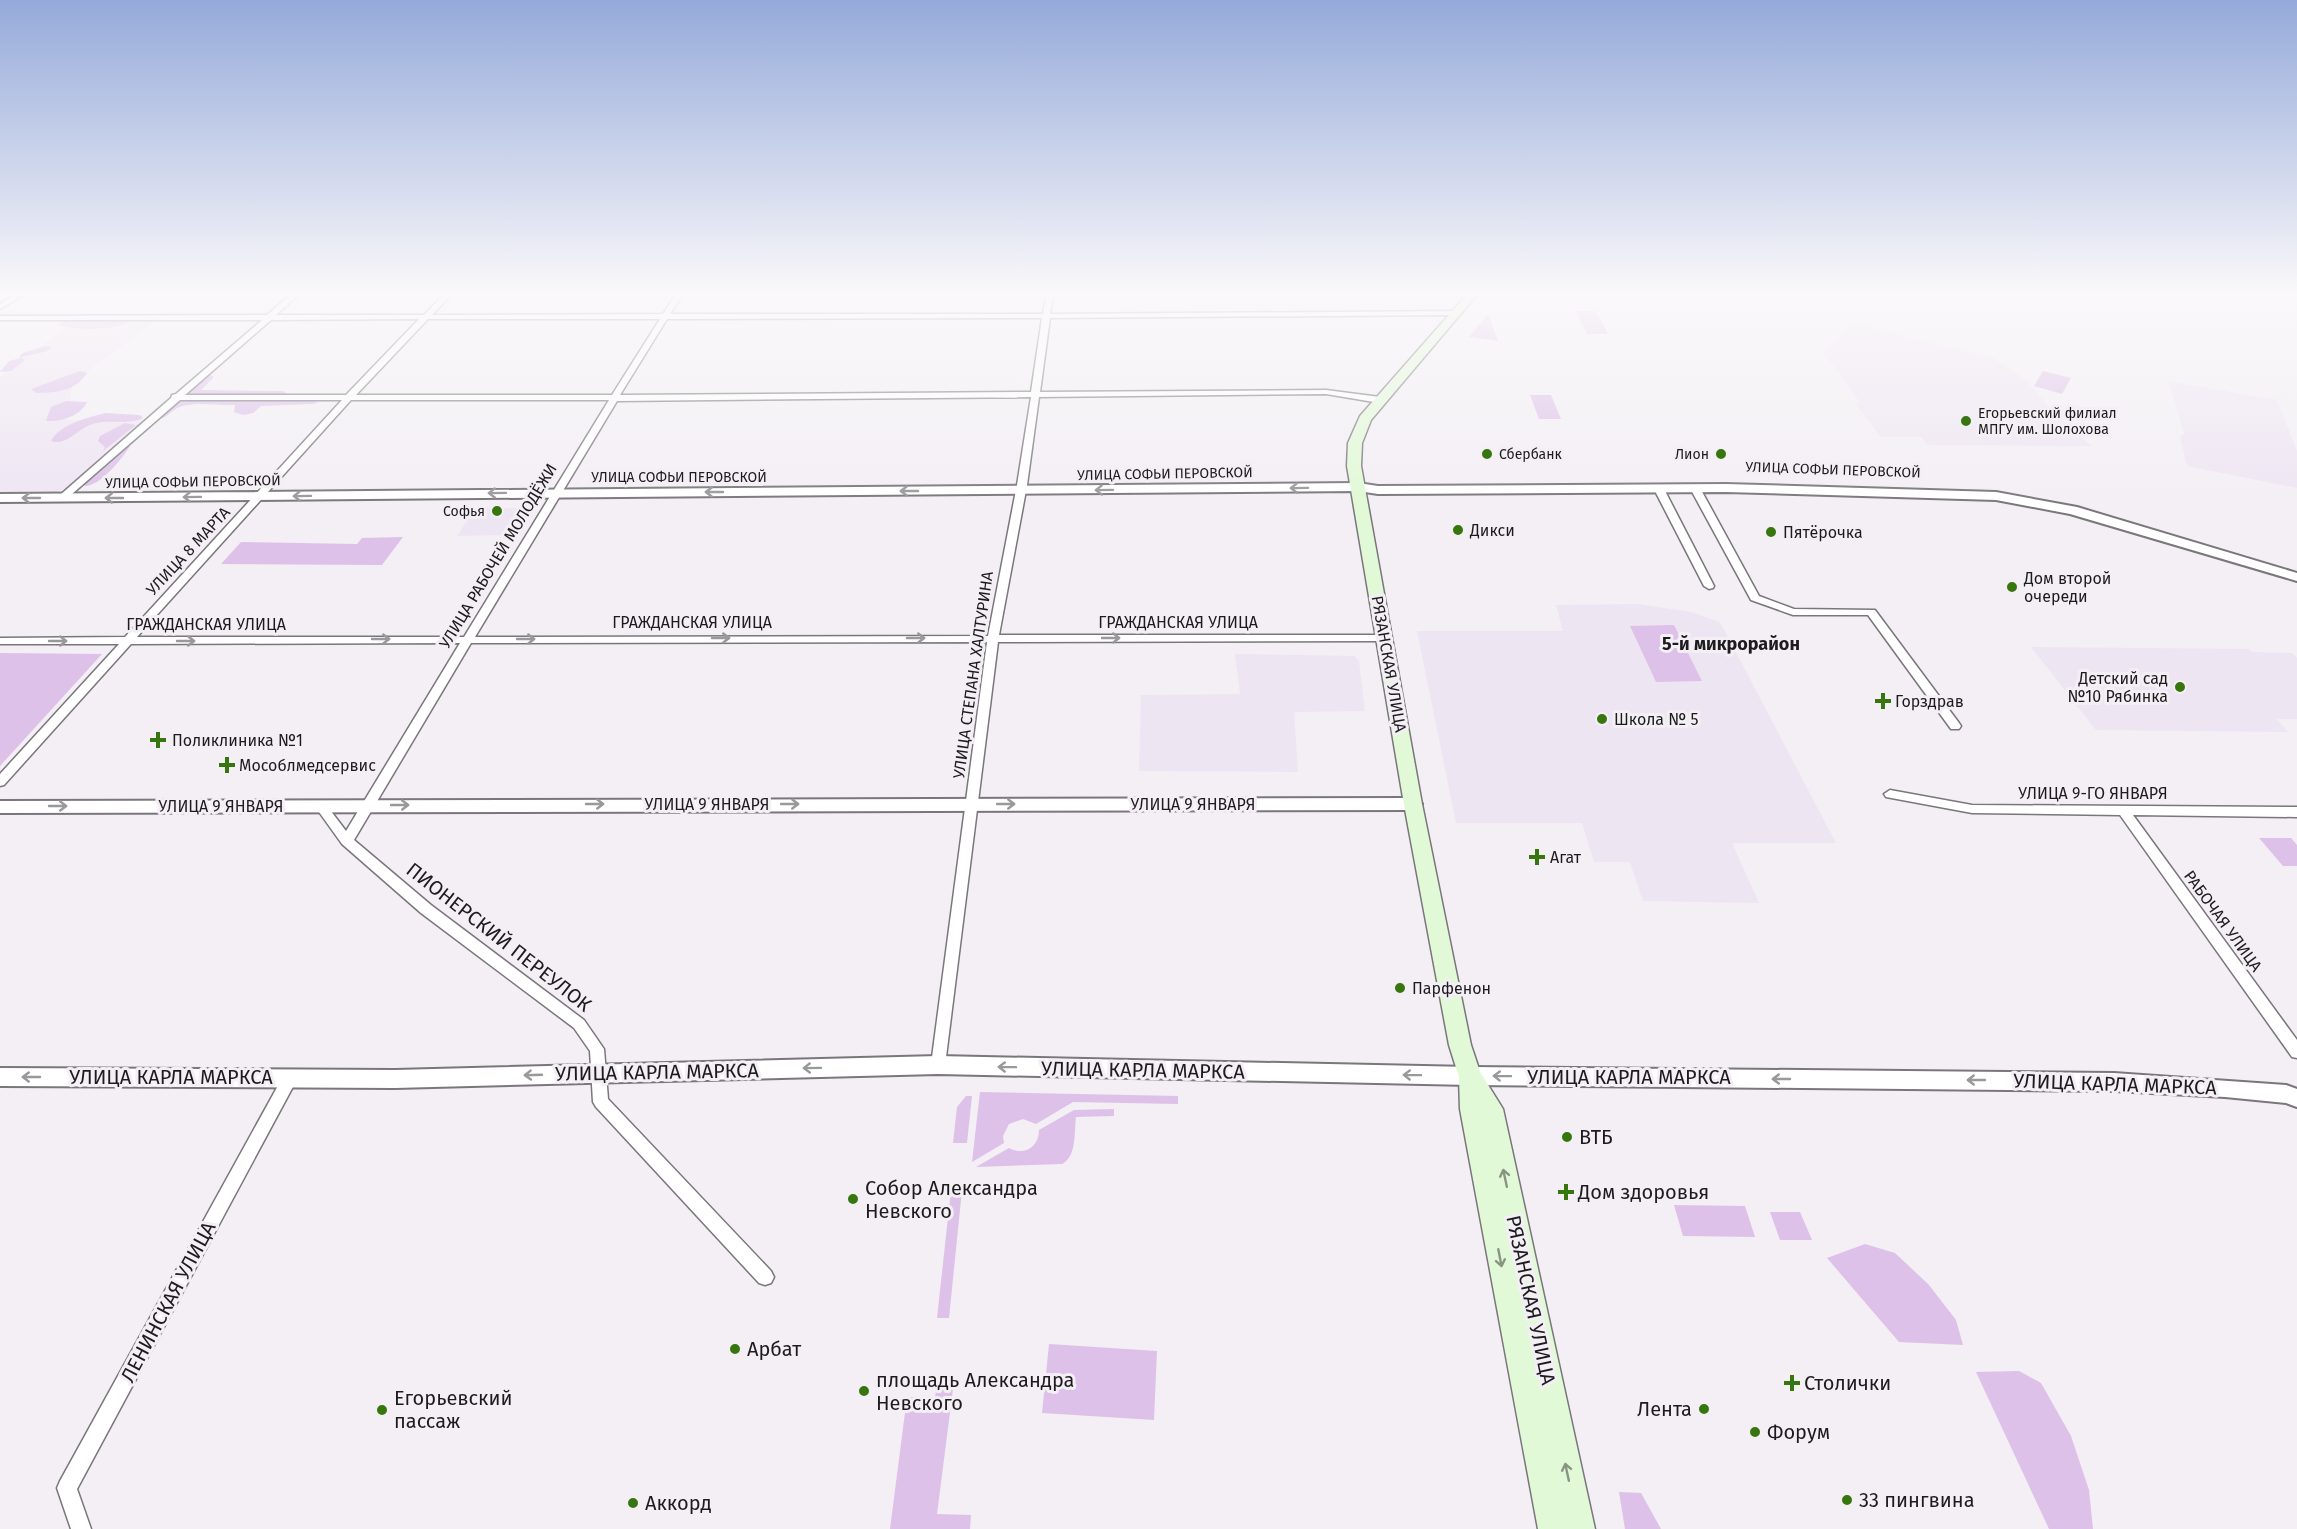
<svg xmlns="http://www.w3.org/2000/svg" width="2297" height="1529" font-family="'Fira Sans',sans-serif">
<rect width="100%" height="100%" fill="#f3eff5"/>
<!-- built -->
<g fill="#eee5f2">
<polygon points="74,321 156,321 73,382 66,420 146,420 67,488 48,494 0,494 0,377"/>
<polygon points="1852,323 1993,358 2026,380 2047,405 2091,446 1928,445 1921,437 1881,437 1855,403 1860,403 1824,353"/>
<polygon points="2168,381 2277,400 2297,451 2297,488 2187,466 2180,437 2184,433"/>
<polygon points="520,508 503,535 457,536 475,509"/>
<polygon points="1637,604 1691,612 1720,622 1836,843 1732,843 1759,903 1643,901 1630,862 1594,862 1582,823 1456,823 1417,631 1563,631 1556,605"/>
<polygon points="2031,647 2249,649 2252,652 2292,653 2297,658 2297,719 2277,719 2288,732 2096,730"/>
<polygon points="1235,654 1354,656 1359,661 1365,711 1294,712 1298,772 1139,771 1141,695 1240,694"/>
</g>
<!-- green -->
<g fill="#ddc1e8">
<polygon points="1576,311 1596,311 1608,334 1587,334"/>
<polygon points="1488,314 1498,341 1469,337"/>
<path d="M 101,320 L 129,321 C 121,331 70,330 58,325 L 65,321 Z"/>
<polygon points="45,346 52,347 48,351 22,357 25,360 11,371 0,372 9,361 21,358 19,356 23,353"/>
<path d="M 80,371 L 87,373 C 75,392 57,392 36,393 L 31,389 Z"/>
<polygon points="2043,371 2071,378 2062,394 2034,386"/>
<path d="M 210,375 L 214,377 L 201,390 L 283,391 L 292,397 L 319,402 L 313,404 L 261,406 L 253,413 L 243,415 L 234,412 L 235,405 C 219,406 195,401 180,407 C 171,410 168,418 158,419 L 205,376 Z"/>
<polygon points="1530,395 1551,395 1561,419 1539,419"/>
<path d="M 66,401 L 87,402 C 81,416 60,422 46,421 L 51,407 Z"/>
<path d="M 105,413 L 140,415 L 143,418 C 127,426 107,418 90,425 C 77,430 66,446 51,441 C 60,424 87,418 105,413 Z"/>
<polygon points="125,423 136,425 103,451 105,447 98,441 100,436"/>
<path d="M 124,446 L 130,446 C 123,458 100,486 85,486 L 84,484 Z"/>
<polygon points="403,537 382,565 221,564 241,542 357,544 362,538"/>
<polygon points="1674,625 1702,681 1656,682 1630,626"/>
<polygon points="0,653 102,654 0,766"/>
<polygon points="2259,838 2291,838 2297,845 2297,866 2283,866"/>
<polygon points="980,1092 1178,1096 1178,1104 1073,1102 1036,1124 1023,1119 1009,1124 1003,1136 1004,1143 972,1162"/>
<polygon points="966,1096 972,1096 967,1143 953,1143 957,1107"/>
<path d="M 1114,1109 L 1114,1116 L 1076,1117 C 1074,1132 1077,1157 1062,1164 L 976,1167 L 1009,1148 C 1023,1156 1039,1148 1039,1130 L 1074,1110 Z"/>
<polygon points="951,1190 962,1190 949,1318 937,1318"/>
<polygon points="1674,1205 1745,1206 1755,1237 1683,1236"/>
<polygon points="1770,1212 1800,1212 1812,1240 1780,1240"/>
<polygon points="1865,1244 1895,1253 1929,1285 1956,1320 1963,1345 1899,1342 1827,1258"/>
<polygon points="1049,1344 1157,1351 1154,1420 1042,1413"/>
<polygon points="2019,1371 2041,1383 2071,1436 2089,1490 2093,1529 2049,1529 1976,1372"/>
<polygon points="937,1381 954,1381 937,1514 971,1515 970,1529 890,1529 907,1397 935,1398"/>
<polygon points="1619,1492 1641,1493 1661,1529 1625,1529"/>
</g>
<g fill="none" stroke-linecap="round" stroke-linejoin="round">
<defs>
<g id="minor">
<polygon points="21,291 29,291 0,309 0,304"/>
<path d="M 295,291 L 303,291 L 276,315 L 424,315 L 447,291 L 455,291 L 432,315 L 663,314 L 678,291 L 685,291 L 670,314 L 1043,314 L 1047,291 L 1054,291 L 1050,314 L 1458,311 L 1462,313 L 1458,315 L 1050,318 L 1040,392 L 1326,390 L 1380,397 L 1384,400 L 1380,403 L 1326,394 L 1039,397 L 1027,485 L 999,635 L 1384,635 L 1389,638 L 1384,641 L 998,642 L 945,1065 L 943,1070 L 938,1071 L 933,1070 L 931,1065 L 987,642 L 471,643 L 354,840 L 431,905 L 584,1020 L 604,1049 L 608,1099 L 771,1271 L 774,1277 L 771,1283 L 765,1285 L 759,1283 L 596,1107 L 593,1102 L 590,1051 L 574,1028 L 421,913 L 342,844 L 314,805 L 320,801 L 324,802 L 346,831 L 460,643 L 131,644 L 4,785 L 0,786 L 0,774 L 119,644 L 0,644 L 0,638 L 125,637 L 342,400 L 180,400 L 65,500 L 62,501 L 57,498 L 59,496 L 171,398 L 172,395 L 176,394 L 262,320 L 0,320 L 0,316 L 267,315 ZM 1042,318 L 1031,392 L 620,395 L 667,319 ZM 419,319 L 346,395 L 185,395 L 271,320 ZM 428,319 L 660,319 L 612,395 L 356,395 ZM 1031,397 L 1017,485 L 988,636 L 475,637 L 617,401 ZM 351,400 L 609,400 L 464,637 L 137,637 Z"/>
<polygon points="1695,485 1700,488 1759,596 1794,609 1875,610 1959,723 1961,726 1959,729 1951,729 1868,615 1793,615 1751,600 1690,488"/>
<polygon points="1659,486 1664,489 1714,586 1713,588 1709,589 1704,586 1654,489"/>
<polygon points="1890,790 1972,805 2297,807 2297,817 2133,815 2297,1040 2297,1058 2292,1057 2120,815 1972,813 1886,797 1884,794"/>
<polygon points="290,1071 295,1073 298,1078 295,1083 77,1489 91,1529 71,1529 57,1488 60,1481 285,1073"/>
</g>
<g id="tertiary">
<polygon points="1358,483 1378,486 1726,484 1996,492 2077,507 2297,573 2297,581 2070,514 1996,500 1726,492 1378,494 1358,491 0,502 0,494"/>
<polygon points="1413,798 1419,800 1422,804 1419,808 1413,810 0,813 0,801"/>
<polygon points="938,1056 1470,1067 2114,1073 2286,1085 2297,1089 2297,1107 2286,1103 2225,1097 2114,1091 1470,1085 938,1074 395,1088 0,1086 0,1068 395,1070"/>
</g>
<polygon id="secondary" points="1470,291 1480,291 1371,420 1362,443 1361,466 1422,804 1471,1045 1480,1072 1503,1109 1595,1529 1538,1529 1460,1109 1459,1077 1449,1045 1404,804 1347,466 1348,443 1360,416"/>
</defs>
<!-- minor casing -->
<use href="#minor" stroke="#7a767c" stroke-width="3"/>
<!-- tertiary casing -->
<use href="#tertiary" stroke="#7a767c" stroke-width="4"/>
<!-- secondary casing -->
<use href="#secondary" stroke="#7a767c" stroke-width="3"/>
<!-- minor -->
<use href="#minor" fill="#fff" fill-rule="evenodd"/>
<!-- tertiary -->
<use href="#tertiary" fill="#fff" fill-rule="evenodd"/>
<!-- secondary -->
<use href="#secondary" fill="#e1f9d6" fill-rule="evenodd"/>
</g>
<!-- one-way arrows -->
<defs><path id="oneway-shaft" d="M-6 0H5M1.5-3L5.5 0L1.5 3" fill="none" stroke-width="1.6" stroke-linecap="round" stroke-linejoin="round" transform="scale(1.5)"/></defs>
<g stroke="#99989a">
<use href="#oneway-shaft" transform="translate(1299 488) rotate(179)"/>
<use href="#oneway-shaft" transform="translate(1104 490) rotate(179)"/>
<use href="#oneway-shaft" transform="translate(909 491) rotate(180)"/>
<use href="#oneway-shaft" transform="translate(714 492) rotate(180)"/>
<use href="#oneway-shaft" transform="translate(497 493) rotate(179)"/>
<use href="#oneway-shaft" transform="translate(302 496) rotate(179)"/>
<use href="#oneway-shaft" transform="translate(192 497) rotate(179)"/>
<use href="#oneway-shaft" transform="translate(31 498) rotate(-180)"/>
<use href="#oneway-shaft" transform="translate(114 498) rotate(180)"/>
<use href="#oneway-shaft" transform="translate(721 638)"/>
<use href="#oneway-shaft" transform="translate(916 638)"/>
<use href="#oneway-shaft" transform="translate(1111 638)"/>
<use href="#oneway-shaft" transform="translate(381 639)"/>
<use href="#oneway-shaft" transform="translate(526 639)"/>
<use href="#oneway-shaft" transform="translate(58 641)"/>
<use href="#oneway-shaft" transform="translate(186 641)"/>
<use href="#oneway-shaft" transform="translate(595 804)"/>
<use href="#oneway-shaft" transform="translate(790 804)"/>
<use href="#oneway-shaft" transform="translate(1006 804)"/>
<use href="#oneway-shaft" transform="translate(400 805)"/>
<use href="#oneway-shaft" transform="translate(58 806)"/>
<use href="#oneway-shaft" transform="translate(1007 1067) rotate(-179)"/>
<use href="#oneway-shaft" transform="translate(812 1068) rotate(179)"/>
<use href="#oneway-shaft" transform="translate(533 1075) rotate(178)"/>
<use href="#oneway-shaft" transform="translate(1412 1075) rotate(-179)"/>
<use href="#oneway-shaft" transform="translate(1502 1076) rotate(-179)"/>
<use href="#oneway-shaft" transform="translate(31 1077) rotate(180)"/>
<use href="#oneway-shaft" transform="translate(1781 1079) rotate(-180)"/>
<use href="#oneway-shaft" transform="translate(1976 1080) rotate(-180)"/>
</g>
<g stroke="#899583">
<use href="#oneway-shaft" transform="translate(1505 1178) rotate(-102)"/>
<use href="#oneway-shaft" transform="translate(1500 1258) rotate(79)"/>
<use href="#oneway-shaft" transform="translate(1567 1472) rotate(-102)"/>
</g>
<!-- sky -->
<linearGradient id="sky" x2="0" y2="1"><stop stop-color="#95aada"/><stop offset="0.58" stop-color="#faf8fa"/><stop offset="1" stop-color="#faf8fa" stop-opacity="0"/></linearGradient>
<rect width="2297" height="505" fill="url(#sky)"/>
<!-- markers -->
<g fill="#37750e" stroke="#f3eff5" stroke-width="2">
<circle cx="1966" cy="421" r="6"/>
<circle cx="1487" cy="454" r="6"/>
<circle cx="1721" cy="454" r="6"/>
<circle cx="497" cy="511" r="6"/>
<circle cx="1458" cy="530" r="6"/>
<circle cx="1771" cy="532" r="6"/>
<circle cx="2012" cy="587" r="6"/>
<circle cx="2180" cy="687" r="6"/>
<path d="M1880 692h6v6h6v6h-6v6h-6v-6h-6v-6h6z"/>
<circle cx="1602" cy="719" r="6"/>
<path d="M155 731h6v6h6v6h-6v6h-6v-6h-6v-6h6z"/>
<path d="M224 756h6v6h6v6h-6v6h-6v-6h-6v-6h6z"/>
<path d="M1534 848h6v6h6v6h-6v6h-6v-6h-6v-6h6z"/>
<circle cx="1400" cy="988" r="6"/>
<circle cx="1567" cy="1137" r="6"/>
<path d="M1563 1183h6v6h6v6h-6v6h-6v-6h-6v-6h6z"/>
<circle cx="853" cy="1199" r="6"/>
<circle cx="735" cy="1349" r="6"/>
<path d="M1789 1374h6v6h6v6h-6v6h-6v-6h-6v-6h6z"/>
<circle cx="864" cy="1391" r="6"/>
<circle cx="1704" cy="1409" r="6"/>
<circle cx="382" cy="1410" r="6"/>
<circle cx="1755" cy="1432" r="6"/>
<circle cx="1847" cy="1500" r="6"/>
<circle cx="633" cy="1503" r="6"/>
</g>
<g text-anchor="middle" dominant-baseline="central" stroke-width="6" stroke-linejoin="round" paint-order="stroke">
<!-- far-poi labels -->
<g font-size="14" fill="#1d1b1e" stroke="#f3eff5" text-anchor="start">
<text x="1978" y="413">Егорьевский филиал<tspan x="1978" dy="16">МПГУ им. Шолохова</tspan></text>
<text x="1499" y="454">Сбербанк</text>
<text x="1709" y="454" text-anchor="end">Лион</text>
<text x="485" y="511" text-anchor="end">Софья</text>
</g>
<!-- far-street labels -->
<g font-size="14" fill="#1d1b1e" stroke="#f3eff5">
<text transform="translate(1833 470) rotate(2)">УЛИЦА СОФЬИ ПЕРОВСКОЙ</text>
<text transform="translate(1165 474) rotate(-1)">УЛИЦА СОФЬИ ПЕРОВСКОЙ</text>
<text x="679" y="477">УЛИЦА СОФЬИ ПЕРОВСКОЙ</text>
<text transform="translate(193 482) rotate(-1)">УЛИЦА СОФЬИ ПЕРОВСКОЙ</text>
</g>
<!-- poi labels -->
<g font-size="16" fill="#1d1b1e" stroke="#f3eff5" text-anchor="start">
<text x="1470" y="530">Дикси</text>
<text x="1783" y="532">Пятёрочка</text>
<text x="2024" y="578">Дом второй<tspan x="2024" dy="18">очереди</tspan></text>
<text x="2168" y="678" text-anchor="end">Детский сад<tspan x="2168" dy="18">№10 Рябинка</tspan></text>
<text x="1895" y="701">Горздрав</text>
<text x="1614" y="719">Школа № 5</text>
<text x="172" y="740">Поликлиника №1</text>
<text x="239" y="765">Мособлмедсервис</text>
<text x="1550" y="857">Агат</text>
<text x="1412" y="988">Парфенон</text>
</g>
<!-- street labels -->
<g font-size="16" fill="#1d1b1e" stroke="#f3eff5">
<text transform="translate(188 551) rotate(-47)">УЛИЦА 8 МАРТА</text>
<text transform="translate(498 556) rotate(-59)">УЛИЦА РАБОЧЕЙ МОЛОДЁЖИ</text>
<text x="692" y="622">ГРАЖДАНСКАЯ УЛИЦА</text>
<text x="1178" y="622">ГРАЖДАНСКАЯ УЛИЦА</text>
<text x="206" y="624">ГРАЖДАНСКАЯ УЛИЦА</text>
<text transform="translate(1389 664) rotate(80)">РЯЗАНСКАЯ УЛИЦА</text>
<text transform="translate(973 675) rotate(-82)">УЛИЦА СТЕПАНА ХАЛТУРИНА</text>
<text x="2093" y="793">УЛИЦА 9-ГО ЯНВАРЯ</text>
<text x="707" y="804">УЛИЦА 9 ЯНВАРЯ</text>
<text x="1193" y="804">УЛИЦА 9 ЯНВАРЯ</text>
<text x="221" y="806">УЛИЦА 9 ЯНВАРЯ</text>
<text transform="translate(2223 921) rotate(54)">РАБОЧАЯ УЛИЦА</text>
</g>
<!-- neighbourhood labels -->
<g font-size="18" font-weight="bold" fill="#1d1b1e" stroke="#f3eff5">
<text x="1731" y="644">5-й микрорайон</text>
</g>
<!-- near-street labels -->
<g font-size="20" fill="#1d1b1e" stroke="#f3eff5">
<text transform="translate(499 937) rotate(38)">ПИОНЕРСКИЙ ПЕРЕУЛОК</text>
<text transform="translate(1143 1070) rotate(1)">УЛИЦА КАРЛА МАРКСА</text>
<text transform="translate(657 1072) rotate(-1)">УЛИЦА КАРЛА МАРКСА</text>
<text x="171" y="1077">УЛИЦА КАРЛА МАРКСА</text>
<text x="1629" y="1077">УЛИЦА КАРЛА МАРКСА</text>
<text transform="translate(2115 1084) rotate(2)">УЛИЦА КАРЛА МАРКСА</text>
<text transform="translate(1531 1300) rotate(78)">РЯЗАНСКАЯ УЛИЦА</text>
<text transform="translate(168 1302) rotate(-62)">ЛЕНИНСКАЯ УЛИЦА</text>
</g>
<!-- near-poi labels -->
<g font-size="20" fill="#1d1b1e" stroke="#f3eff5" text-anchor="start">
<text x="1579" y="1137">ВТБ</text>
<text x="865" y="1188">Собор Александра<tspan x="865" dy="23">Невского</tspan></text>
<text x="1578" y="1192">Дом здоровья</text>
<text x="747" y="1349">Арбат</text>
<text x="876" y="1380">площадь Александра<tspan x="876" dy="23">Невского</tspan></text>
<text x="1804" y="1383">Столички</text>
<text x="394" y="1398">Егорьевский<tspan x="394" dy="23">пассаж</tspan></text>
<text x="1692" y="1409" text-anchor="end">Лента</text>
<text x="1767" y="1432">Форум</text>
<text x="1859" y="1500">33 пингвина</text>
<text x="645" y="1503">Аккорд</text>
</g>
</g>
</svg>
